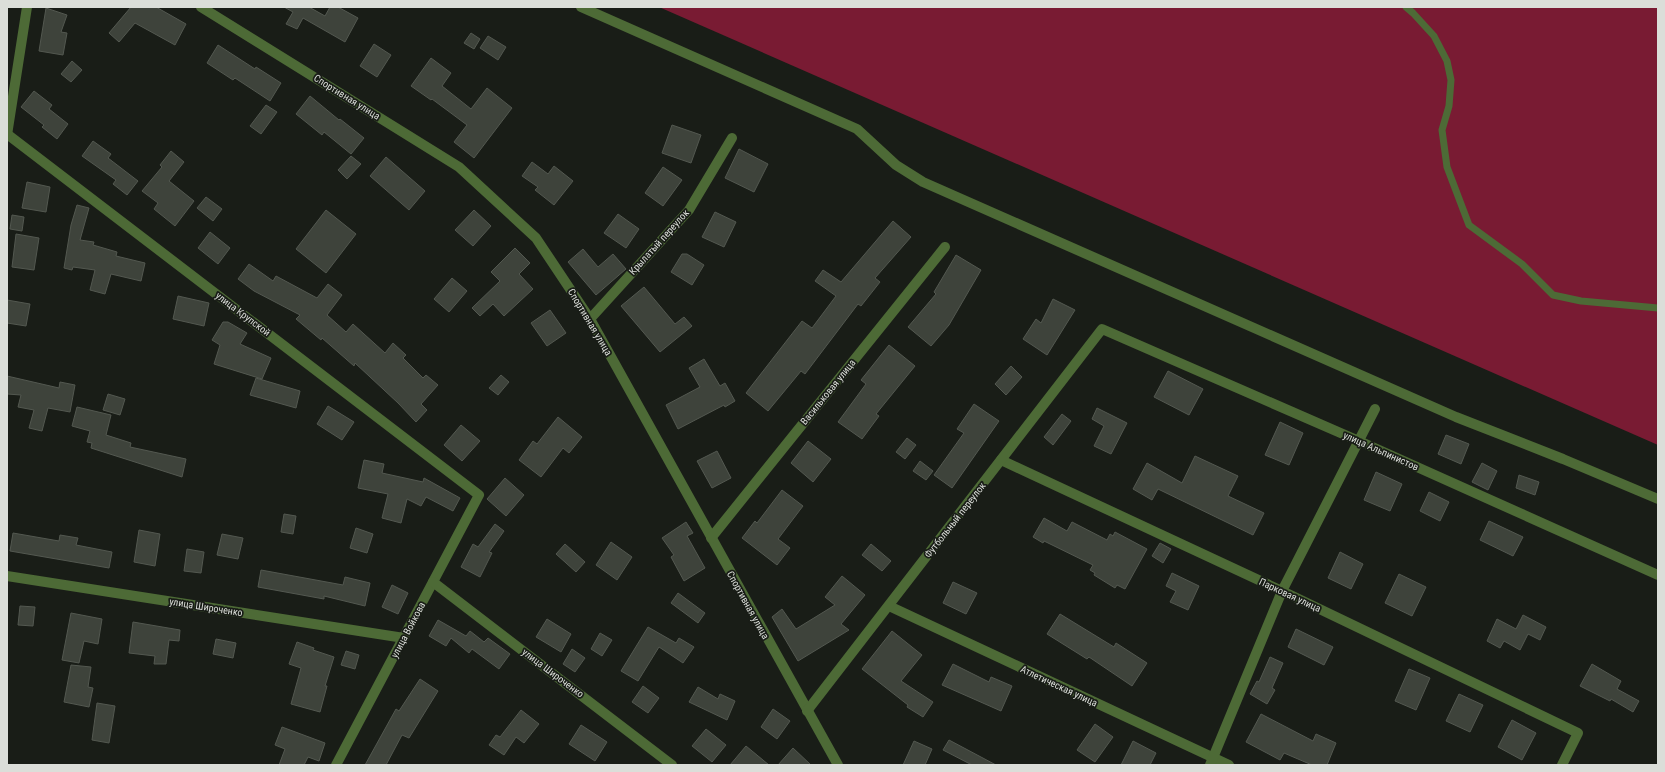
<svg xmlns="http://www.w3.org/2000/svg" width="1665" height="772" font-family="'Roboto Condensed',sans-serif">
<rect width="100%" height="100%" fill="#191d17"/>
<!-- forest -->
<polygon fill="#791b33" points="659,7 1658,7 1658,445"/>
<!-- building -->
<g fill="#3e433b" stroke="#535850">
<polygon points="131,7 156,7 186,24 175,45 135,23 119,42 109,33"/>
<polygon points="284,7 309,7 325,16 330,7 338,7 358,18 345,42 303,18 297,29 286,24 293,12"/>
<polygon points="46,8 67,15 61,32 67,33 63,55 39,51"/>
<polygon points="471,33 480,39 474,49 464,43"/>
<polygon points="488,36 506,47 498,60 480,48"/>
<polygon points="374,44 391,55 377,77 360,66"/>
<polygon points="218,45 255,69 256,67 281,83 270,101 235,78 233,80 207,63"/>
<polygon points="431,58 451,73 442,86 471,109 487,88 512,108 474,158 454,142 467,125 432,99 431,100 411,86"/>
<polygon points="72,61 82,70 71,82 61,74"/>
<polygon points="34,91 52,105 49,109 68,124 57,139 42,127 44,125 21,107"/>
<polygon points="310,96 339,120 340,119 364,138 351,154 324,132 322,135 296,114"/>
<polygon points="266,105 277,112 261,134 250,126"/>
<polygon points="672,125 701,135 691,163 662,153"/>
<polygon points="93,141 111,154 108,158 138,181 127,195 113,184 116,180 82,156"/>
<polygon points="739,149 768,164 754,192 725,178"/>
<polygon points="171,151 184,162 169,181 194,201 175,226 154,209 158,203 142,191 162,167 160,165"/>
<polygon points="351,156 361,164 347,179 338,170"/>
<polygon points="386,157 425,191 409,210 370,176"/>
<polygon points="532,162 548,174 554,166 573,181 554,205 535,190 538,187 522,176"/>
<polygon points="663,167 682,180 663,206 645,193"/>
<polygon points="27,182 50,187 46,212 22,208"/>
<polygon points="206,197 222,209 213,221 197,208"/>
<polygon points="77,205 89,208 80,240 94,242 93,245 117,252 116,256 145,263 141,281 111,274 105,294 90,290 95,270 73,267 72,270 64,268 71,225"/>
<polygon points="326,210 356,234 326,273 296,249"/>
<polygon points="474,210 491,226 473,246 455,230"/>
<polygon points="715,212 736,222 724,247 702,237"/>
<polygon points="618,214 639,229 626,248 604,233"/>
<polygon points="12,215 24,217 22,231 10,229"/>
<polygon points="893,221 911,237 875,278 880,282 861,306 858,304 805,374 801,371 768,411 746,393 802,321 812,328 836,296 815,281 823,270 841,282"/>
<polygon points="210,232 230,248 218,264 198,248"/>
<polygon points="16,234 39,238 34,270 12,267"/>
<polygon points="515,248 530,263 519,274 533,289 504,316 493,304 480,316 472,308 500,281 491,272"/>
<polygon points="583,249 598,267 613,254 626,269 596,295 568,262"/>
<polygon points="682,254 687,254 704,265 692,285 671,272"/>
<polygon points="956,255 981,270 949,325 931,346 908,327 936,294 934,292"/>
<polygon points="249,264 273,281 276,276 317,298 328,284 342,295 327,315 346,332 353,324 385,353 393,343 406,355 403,358 423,378 426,375 438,385 421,404 427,410 416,422 398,403 355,363 354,366 322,338 321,340 296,319 300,315 254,291 238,279"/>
<polygon points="452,278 467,291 449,312 434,299"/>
<polygon points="644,287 675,324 684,317 692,326 660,352 621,306"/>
<polygon points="178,296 209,303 204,326 173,319"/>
<polygon points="1053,299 1075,310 1047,355 1023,339 1036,319 1041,323"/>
<polygon points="7,300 30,304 26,326 7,323"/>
<polygon points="550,310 566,333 547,346 531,323"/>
<polygon points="223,322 228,322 247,333 240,344 271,358 262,379 214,364 220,345 212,340"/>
<polygon points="889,345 915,366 876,414 879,416 862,439 838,422 866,384 861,380"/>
<polygon points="704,359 720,386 725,383 735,401 725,407 724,405 678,429 666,405 700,387 689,368"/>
<polygon points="1011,366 1022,377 1006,395 995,384"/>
<polygon points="1168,371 1203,389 1189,415 1154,397"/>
<polygon points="501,375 509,382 498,395 489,388"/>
<polygon points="7,376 59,388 60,382 75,385 70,412 48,408 42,431 29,428 34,410 18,407 21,395 7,394"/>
<polygon points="256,378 300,391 296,408 250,395"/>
<polygon points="108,394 125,399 120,415 103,410"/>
<polygon points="974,404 999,421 952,488 934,475 964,433 957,429"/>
<polygon points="328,406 354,422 342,440 317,424"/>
<polygon points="77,407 111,415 106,435 131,443 130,447 186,459 182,477 91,448 92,443 87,442 90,431 72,426"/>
<polygon points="1097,408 1127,423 1111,454 1094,446 1104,426 1092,419"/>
<polygon points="1062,414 1071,421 1053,445 1044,437"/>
<polygon points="558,417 582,437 569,453 563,448 541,477 519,460 533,441 537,444"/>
<polygon points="1280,422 1303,433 1289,465 1265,455"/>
<polygon points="461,425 480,441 462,461 444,445"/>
<polygon points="1446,435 1469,444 1461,464 1438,454"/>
<polygon points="907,438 916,445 905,459 896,452"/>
<polygon points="808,441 831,459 813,482 791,463"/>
<polygon points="717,451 731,478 712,488 697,461"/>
<polygon points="1195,456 1238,476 1228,496 1264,513 1253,535 1158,489 1152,500 1133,489 1147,463 1182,483"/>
<polygon points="364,460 384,464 382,473 423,482 424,478 460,498 453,511 426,497 421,506 407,499 401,523 382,518 388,494 358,488"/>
<polygon points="920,461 933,471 926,480 913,471"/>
<polygon points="1482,463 1497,471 1488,490 1472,482"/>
<polygon points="1376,472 1402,484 1390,511 1364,500"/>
<polygon points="1519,475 1539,482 1535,495 1516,488"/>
<polygon points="505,478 524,495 506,516 487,499"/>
<polygon points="782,490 803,506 778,539 790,548 777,565 742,538 755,521 757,523"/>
<polygon points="1429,492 1449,502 1440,521 1420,511"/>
<polygon points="284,514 296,516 293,534 281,532"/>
<polygon points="1044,518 1067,531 1072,522 1107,540 1110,534 1113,536 1115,532 1147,549 1125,589 1117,585 1115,588 1094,575 1095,573 1090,570 1093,565 1044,541 1043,543 1033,537"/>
<polygon points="1489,521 1523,537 1513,556 1480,540"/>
<polygon points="686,522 693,533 687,536 705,568 684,581 671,557 674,555 662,538"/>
<polygon points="495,524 504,531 489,552 492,553 480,577 461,567 473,544 478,547"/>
<polygon points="356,528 373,534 367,553 350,548"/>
<polygon points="139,530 160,534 155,566 134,562"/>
<polygon points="13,533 59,541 60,535 78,538 76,545 112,552 109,568 10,551"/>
<polygon points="222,534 243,538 238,559 217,555"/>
<polygon points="611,542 632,557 617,580 596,565"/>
<polygon points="1160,543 1171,549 1163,563 1152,556"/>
<polygon points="565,544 585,562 576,572 556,554"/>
<polygon points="871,544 891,561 882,571 862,555"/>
<polygon points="187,549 204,552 201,573 184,571"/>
<polygon points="1340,552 1363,564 1351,589 1328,578"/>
<polygon points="261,570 343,585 345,577 370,583 365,606 324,596 324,599 258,587"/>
<polygon points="1172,573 1199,586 1188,610 1170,602 1176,591 1166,586"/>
<polygon points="1399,574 1426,587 1412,616 1385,603"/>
<polygon points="842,576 865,595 841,624 849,630 798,661 772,617 782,609 796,629 835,605 825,597"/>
<polygon points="953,582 977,593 966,614 943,603"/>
<polygon points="392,585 408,593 398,614 382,607"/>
<polygon points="678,593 705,613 698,623 671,603"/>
<polygon points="20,606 35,607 33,626 18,625"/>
<polygon points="71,613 102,619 98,644 84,641 79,663 62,660"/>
<polygon points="1060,614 1114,647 1116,643 1147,663 1132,686 1089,657 1087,659 1047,634"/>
<polygon points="1523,615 1546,627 1540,640 1528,634 1520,650 1504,641 1500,648 1487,641 1497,619 1516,629"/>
<polygon points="547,619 571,634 561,652 536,637"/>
<polygon points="438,620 466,636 470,631 484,642 488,638 510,654 499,669 472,649 469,653 451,638 446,646 429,636"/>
<polygon points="133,622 180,630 179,641 169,640 166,664 154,664 155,656 129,653"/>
<polygon points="648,627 676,643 679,638 694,647 683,663 659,647 638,681 621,671"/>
<polygon points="1296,629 1333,647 1324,665 1288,647"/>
<polygon points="892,631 922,655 901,681 933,702 923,717 907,707 908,705 862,669"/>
<polygon points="600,633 612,640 602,656 591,649"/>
<polygon points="216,639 236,643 233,658 213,654"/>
<polygon points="297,642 314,648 313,650 334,657 325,686 327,686 320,712 291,704 301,668 289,664"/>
<polygon points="572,649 585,658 575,672 563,664"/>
<polygon points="346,651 359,655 355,669 341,665"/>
<polygon points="1270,657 1283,663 1272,688 1275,690 1267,704 1250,694 1257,681 1259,682"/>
<polygon points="953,664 989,682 991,677 1012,686 1001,711 942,685"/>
<polygon points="1592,664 1621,681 1617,689 1639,701 1633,712 1611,699 1610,701 1580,686"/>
<polygon points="71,665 91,667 88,687 93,688 89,707 64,702"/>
<polygon points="1409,669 1430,678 1416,710 1395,701"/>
<polygon points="420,679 438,691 409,738 402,735 386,765 365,765 396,709 399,711"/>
<polygon points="643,686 659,698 648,713 632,702"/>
<polygon points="698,687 718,699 720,694 735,701 727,720 689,702"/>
<polygon points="1459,694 1483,705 1470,732 1446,721"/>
<polygon points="97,703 115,706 109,743 92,740"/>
<polygon points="773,709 790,721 777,739 761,727"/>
<polygon points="521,710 539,724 524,743 516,737 504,755 489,745 496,735 500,737"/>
<polygon points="1261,714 1313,741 1316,734 1336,743 1327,765 1312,765 1284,753 1280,760 1246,742"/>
<polygon points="1512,720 1536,733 1522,760 1498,747"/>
<polygon points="1095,724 1113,737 1095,762 1077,750"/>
<polygon points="581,725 607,742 595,761 569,744"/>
<polygon points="282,727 325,743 319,761 308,757 304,765 279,765 285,749 275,745"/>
<polygon points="706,729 726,745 712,762 692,746"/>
<polygon points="949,740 996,765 972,765 943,750"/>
<polygon points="914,741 932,749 925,765 903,765"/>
<polygon points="1133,741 1156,753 1150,765 1121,765"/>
<polygon points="746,746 769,765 730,765"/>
<polygon points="793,748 811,765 778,765"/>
</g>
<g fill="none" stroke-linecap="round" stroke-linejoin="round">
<!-- lane -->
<polyline stroke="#4d6a36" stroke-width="7" points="1406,7 1413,13 1434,36 1447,61 1451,80 1449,106 1442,130 1447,167 1469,225 1522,264 1553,295 1581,301 1658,308"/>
<!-- street -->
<g stroke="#4d6a36" stroke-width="10">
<polyline points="201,7 459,167 536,238 590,319 838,765"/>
<polyline points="581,7 857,129 896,165 923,182 1456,417 1563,459 1658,499"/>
<polyline points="7,134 479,495 336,765"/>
<polyline points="7,135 27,7"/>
<polyline points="590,319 689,210 732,138"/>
<polyline points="1001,460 1282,591 1578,733 1562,765"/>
<polyline points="711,538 945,247"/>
<polyline points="7,576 404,638"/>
<polyline points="433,582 672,765"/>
<polyline points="889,606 1229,765"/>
<polyline points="807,711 1102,329 1359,441 1658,575"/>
<polyline points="1210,765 1282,591 1375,409"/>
</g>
</g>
<g text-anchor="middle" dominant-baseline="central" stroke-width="3.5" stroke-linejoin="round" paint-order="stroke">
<!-- street labels -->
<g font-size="10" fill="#dbded9" stroke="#191d17">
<text transform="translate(347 97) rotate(32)">Спортивная улица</text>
<text transform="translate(659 242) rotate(-48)">Крылатый переулок</text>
<text transform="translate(243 314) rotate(37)">улица Крупской</text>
<text transform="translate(590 322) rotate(59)">Спортивная улица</text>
<text transform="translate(828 392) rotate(-51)">Васильковая улица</text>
<text transform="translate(1381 451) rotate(24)">улица Альпинистов</text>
<text transform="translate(955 520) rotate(-52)">Футбольный переулок</text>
<text transform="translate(1290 595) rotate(25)">Парковая улица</text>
<text transform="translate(748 605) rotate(61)">Спортивная улица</text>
<text transform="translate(206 607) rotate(9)">улица Широченко</text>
<text transform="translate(408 630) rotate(-62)">улица Войкова</text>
<text transform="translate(553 673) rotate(37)">улица Широченко</text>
<text transform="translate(1059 686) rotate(25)">Атлетическая улица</text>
</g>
</g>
<!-- border -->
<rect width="1665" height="772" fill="none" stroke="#dbded9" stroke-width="16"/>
</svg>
